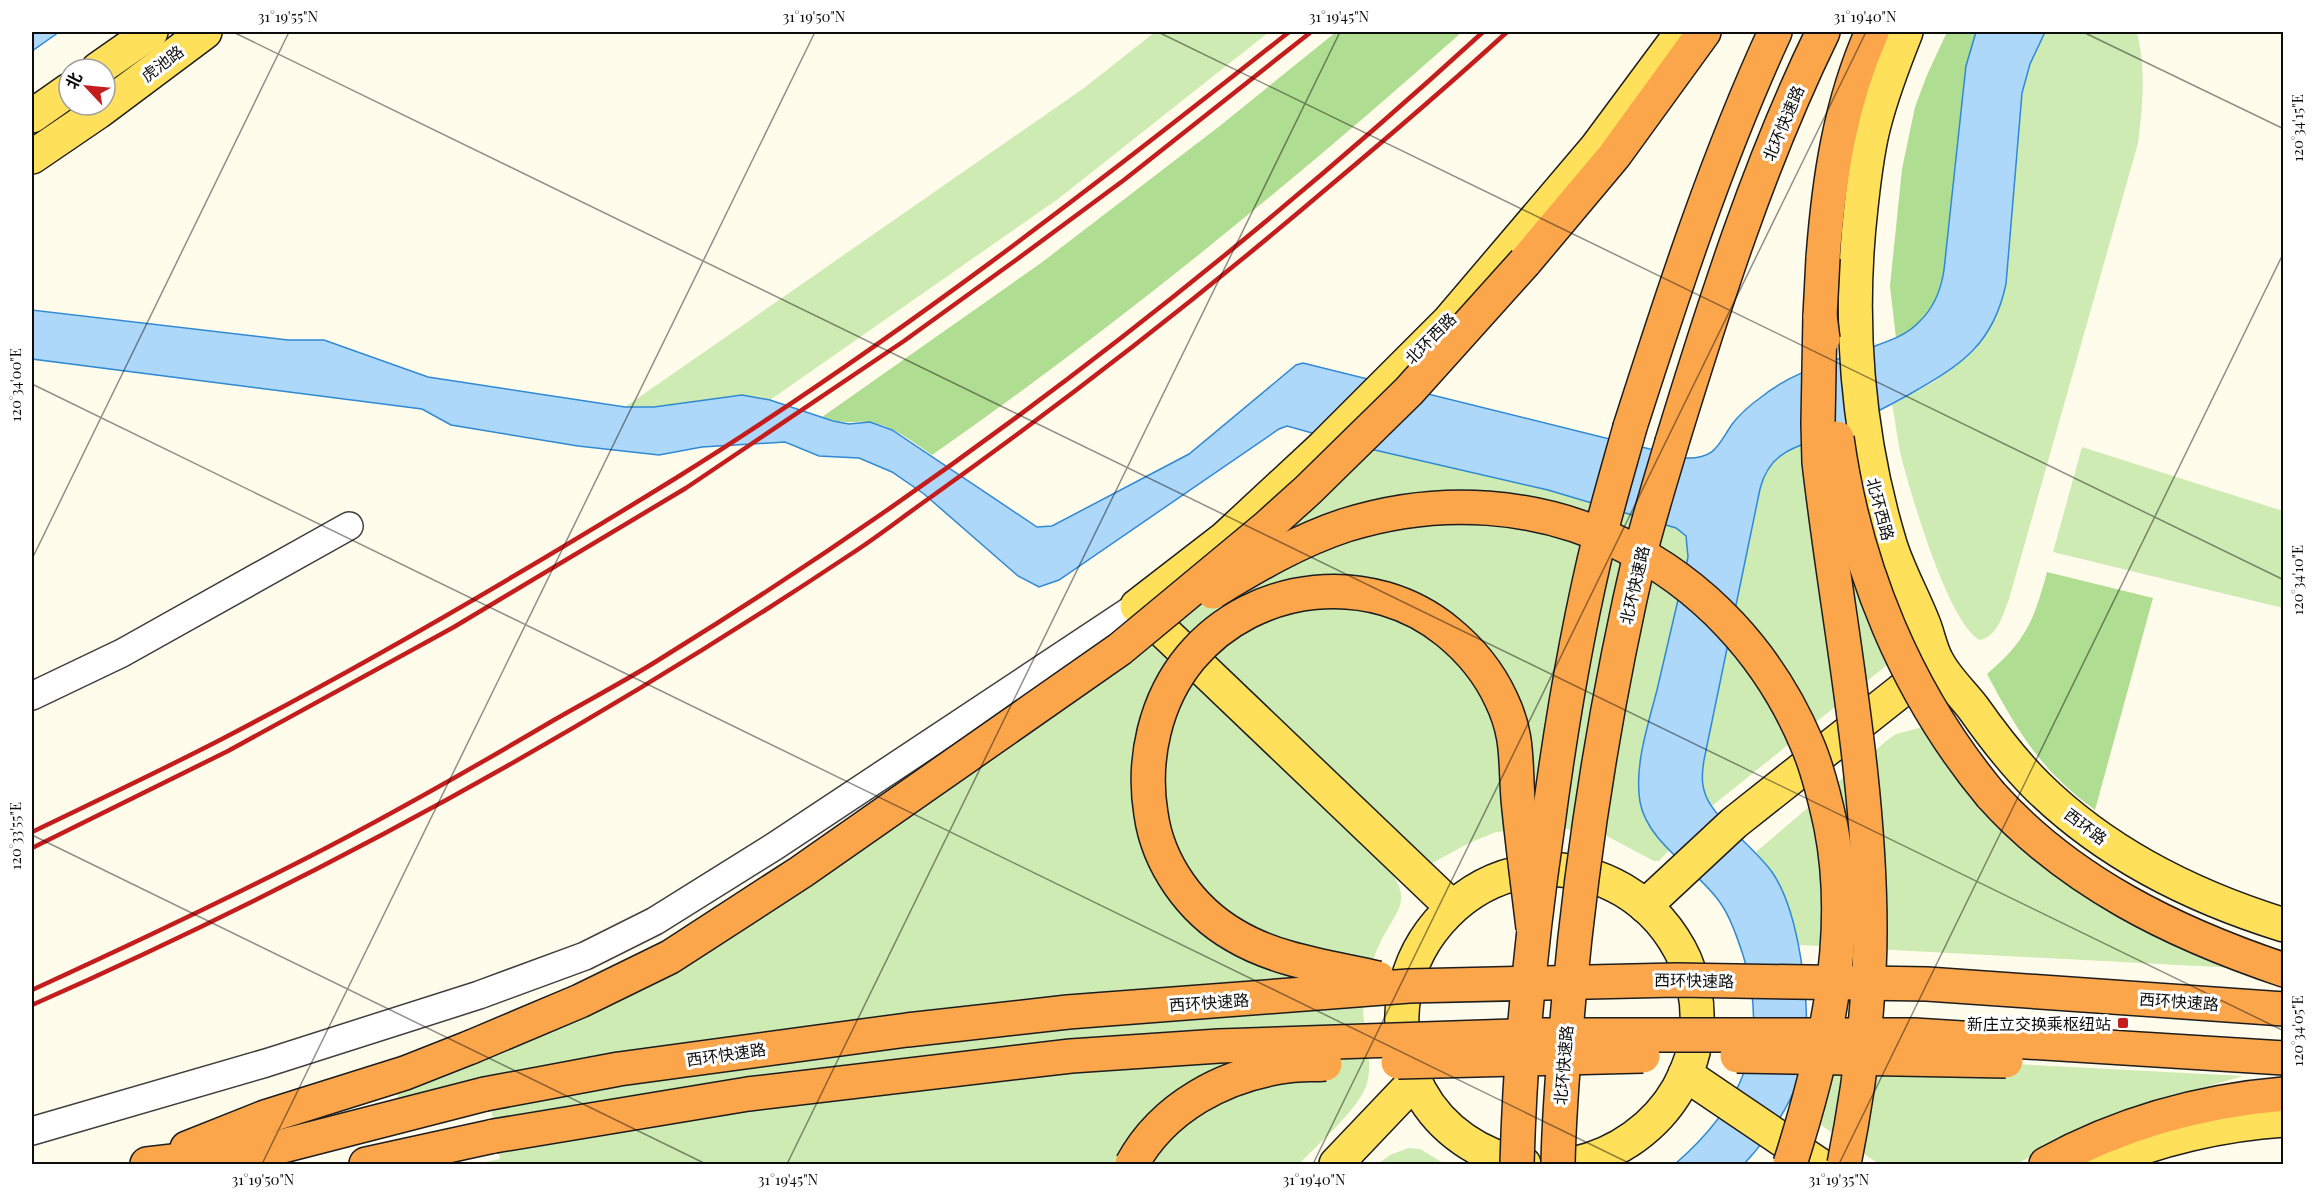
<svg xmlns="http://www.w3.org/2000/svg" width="2315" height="1196" font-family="'Playfair Display','Noto Sans SC',serif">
<rect width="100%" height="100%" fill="#fffceb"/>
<!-- green -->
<g fill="#cdebb3">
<polygon points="1155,32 1269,32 1058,199 770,400 742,395 654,407 625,407 1084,88"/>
<path d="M 2045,32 L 2137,32 C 2146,71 2143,103 2138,143 L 2009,599 C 2003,614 1998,636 1980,640 C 1949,624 1913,500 1903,464 C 1898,445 1896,424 1892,405 L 1935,381 L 1967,357 L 1976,348 L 2003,298 L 2008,263 L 2018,112 L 2030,64 Z"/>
<path d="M 1826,435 L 1892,661 L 1712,806 C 1702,792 1702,777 1704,760 L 1762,480 C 1776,450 1797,446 1826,435 Z"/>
<polygon points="2082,447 2283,511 2283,608 2053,552"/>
<path d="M 1366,448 L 1548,490 L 1671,526 C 1686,532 1690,542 1688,557 L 1646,737 C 1641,763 1632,801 1648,825 C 1654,833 1663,841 1670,849 L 1659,861 L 1654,861 L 1603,834 L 1560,828 L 1496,832 L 1469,843 L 1427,866 L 1175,624 Z"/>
<path d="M 1160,640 L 1388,868 C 1414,902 1396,910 1381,941 C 1375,953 1370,967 1367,980 C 1364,993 1362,1008 1364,1021 C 1366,1043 1374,1068 1365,1089 C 1354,1113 1317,1145 1299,1164 L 475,1164 L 500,1159 L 486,1081 L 398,1099 L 397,1089 L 811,885 Z"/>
<path d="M 1923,727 L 2011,825 L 2254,969 L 1799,945 C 1789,905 1782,884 1756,852 L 1885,742 L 1896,734 Z"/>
<polygon points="1805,1053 2243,1076 2152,1102 2069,1135 2017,1164 1879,1164 1788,1103 1797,1082"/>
<polygon points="1408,1148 1420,1149 1445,1164 1378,1164 1390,1155"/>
</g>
<!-- forest -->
<g fill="#afdd91">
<path d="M 1336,32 L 1462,32 C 1293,182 1118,325 932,455 C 914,443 895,427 874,423 C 853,419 845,426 822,417 L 1041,263 L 1221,125 Z"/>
<path d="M 1947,32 L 1976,32 L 1966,66 L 1962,102 L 1944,270 C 1939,300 1925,324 1896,338 L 1890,286 L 1902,169 L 1915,107 L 1927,75 Z"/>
<path d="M 2047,572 L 2153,598 L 2095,810 C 2040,770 2018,732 1987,674 C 2026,641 2034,620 2047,572 Z"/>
</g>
<!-- water -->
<g fill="#add8f9" stroke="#3089d4" stroke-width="1.5">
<polygon points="32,32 59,32 32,51"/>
<path d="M 1976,32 L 2045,32 L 2030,64 L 2022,93 L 2006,284 C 1993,345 1961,365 1910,394 C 1885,408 1859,421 1832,433 C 1799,447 1770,449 1760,489 L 1704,760 C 1702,773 1701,784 1706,796 C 1714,818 1756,849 1772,872 C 1799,911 1809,997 1806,1045 C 1805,1056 1801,1069 1798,1080 C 1788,1111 1766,1140 1744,1164 L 1675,1164 C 1742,1106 1771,1043 1743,955 C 1737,937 1730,916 1719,901 C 1696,869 1647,842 1640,802 C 1634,766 1648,725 1657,690 C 1667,646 1678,601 1688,557 L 1686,536 L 1676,528 L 1548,490 L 1366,448 L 1287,426 L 1279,429 L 1059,580 L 1039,587 L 1018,576 L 924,494 L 892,472 L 859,458 L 819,456 L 785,442 L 702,447 L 659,455 L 578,446 L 451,425 L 422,409 L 32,359 L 32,310 L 288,340 L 324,340 L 428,377 L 625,407 L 654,407 L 742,395 L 770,400 L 833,421 L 849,424 L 870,422 L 892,430 L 1037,527 L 1052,526 L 1189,454 L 1296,365 L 1303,363 L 1686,458 C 1716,459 1718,444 1733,423 C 1741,413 1750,405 1760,398 C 1790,373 1830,362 1867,349 C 1885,342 1905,337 1919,322 C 1934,308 1941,290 1944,270 L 1963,93 L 1966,66 Z"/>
</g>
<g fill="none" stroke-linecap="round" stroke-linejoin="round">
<defs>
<g id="minor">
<polyline points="32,696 122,653 349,526"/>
<polyline points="32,1131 266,1063 479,995 585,956 655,921 775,846 1137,606"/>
</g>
<g id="major">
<path d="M 1906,32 C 1894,62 1882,93 1874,125 C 1867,151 1864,180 1861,207 C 1848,319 1857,435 1890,544 C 1898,570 1912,595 1922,620 C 1928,633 1930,649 1937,661 C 1946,679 1963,694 1974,709 C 1993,736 2013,762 2037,786 C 2105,853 2193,897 2284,925"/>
<polyline points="98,69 151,32"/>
<polyline points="32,116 69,90"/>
<polyline points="32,157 98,112 205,32"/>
<polyline points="1645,906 1734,823 1936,663"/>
<polyline points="1452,907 1137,606 1225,538 1323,447 1449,321 1596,148 1682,32"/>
<polyline points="1685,1074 1818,1164"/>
<polyline points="1336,1164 1415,1081"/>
<path d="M 1524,1164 C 1481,1157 1441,1130 1420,1091 C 1351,961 1492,815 1623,890 C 1650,906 1672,931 1685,960 C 1724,1051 1665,1144 1573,1164"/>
<path d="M 2100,1164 C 2156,1139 2223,1124 2284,1120"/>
</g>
<g id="highway">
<path d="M 1823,258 C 1829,179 1840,104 1872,32"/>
<polyline points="1525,262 1614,156 1704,32"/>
<path d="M 1630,427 C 1673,293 1716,160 1775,32"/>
<path d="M 1672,442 C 1715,302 1759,163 1823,32"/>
<path d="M 1991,795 C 2069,882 2174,933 2284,970"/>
<polyline points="187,1148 265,1117 405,1073 471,1047"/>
<polyline points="147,1164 267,1150 485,1094"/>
<polyline points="366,1164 494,1136"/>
<path d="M 2046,1164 C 2119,1124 2201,1101 2284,1094"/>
</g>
</defs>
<!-- minor casing -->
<use href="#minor" stroke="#3f3f3f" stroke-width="30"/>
<!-- major casing -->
<use href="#major" stroke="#1d1d1d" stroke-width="36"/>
<!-- highway casing -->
<use href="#highway" stroke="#1d1d1d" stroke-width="36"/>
<!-- minor -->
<use href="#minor" stroke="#fff" stroke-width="27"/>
<!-- major -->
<use href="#major" stroke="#ffe05b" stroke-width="33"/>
<!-- highway -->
<use href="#highway" stroke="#fca64c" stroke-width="33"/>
<!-- rail -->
<g stroke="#c31e1d" stroke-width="4.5">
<path d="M 32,832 C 94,802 158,772 220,740 C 376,659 527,570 676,478 C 891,344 1091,189 1289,32"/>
<polyline points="32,848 228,751 454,627 686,488 904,341 1016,260 1124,180 1311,32"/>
<path d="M 32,990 C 117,951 202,911 285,869 C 377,823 466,772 554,720 C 592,698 631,678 668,654 C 959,474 1231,262 1483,32"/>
<path d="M 32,1005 C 317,879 592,727 851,554 C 879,536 905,515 931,497 C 1067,400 1198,298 1325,190 C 1387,138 1448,86 1507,32"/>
</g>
<defs>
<g id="highway-bridge">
<polyline points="1823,258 1820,316 1823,339"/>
<path d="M 1820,316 L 1818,423 L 1819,462 C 1837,618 1870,773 1870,930 C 1870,1007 1859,1089 1844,1164"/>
<path d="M 1837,438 C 1855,568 1906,693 1991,795"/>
<path d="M 1213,592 C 1255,566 1300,540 1346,525 C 1538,465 1730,561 1807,744 C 1818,769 1825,799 1831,827 C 1853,939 1824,1057 1790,1164"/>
<path d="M 1378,978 C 1330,967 1277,961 1234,935 C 1191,910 1158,864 1151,814 C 1142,760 1155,700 1191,657 C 1255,581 1372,569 1448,632 C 1470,650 1489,673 1501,699 C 1519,736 1515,761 1518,799 C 1522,842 1528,885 1533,928"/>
<polyline points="471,1047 580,1001 670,957 801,872 1120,649 1267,527 1308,490 1409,391 1525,262"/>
<polyline points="1737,1056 2006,1061"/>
<polyline points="1398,1062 1643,1056"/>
<polyline points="485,1094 619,1069 907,1030 1068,1012 1409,986 1676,980 1927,984 2284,1009"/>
<polyline points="494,1136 748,1094 1071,1056 1219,1046 1543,1035 1914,1035 2284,1058"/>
<path d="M 1132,1164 C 1163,1107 1225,1074 1288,1066 C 1300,1064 1313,1065 1325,1064"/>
<path d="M 1517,1164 C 1520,1053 1531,941 1547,831 C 1560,732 1576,633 1600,536 C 1609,500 1620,463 1630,427"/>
<path d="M 1558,1164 C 1559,1109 1564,1053 1569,997 C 1583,845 1607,695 1642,546 C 1651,511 1662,476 1672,442"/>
</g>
</defs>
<!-- highway-bridge casing -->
<use href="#highway-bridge" stroke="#1d1d1d" stroke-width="36" stroke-linecap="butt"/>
<!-- highway-bridge -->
<use href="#highway-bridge" stroke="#fca64c" stroke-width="33"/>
</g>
<!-- ticks -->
<path fill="none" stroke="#0c0c0c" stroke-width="1.5" stroke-opacity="0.45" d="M 233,32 L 2284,1031M 1158,32 L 2284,580M 2083,32 L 2284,129M 32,384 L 1631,1164M 32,559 L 289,32M 32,835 L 706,1164M 262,1164 L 815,32M 787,1164 L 1340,32M 1313,1164 L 1866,32M 1839,1164 L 2284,252"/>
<!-- markers -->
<rect fill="#c31e1d" stroke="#fff" stroke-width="2" x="2117" y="1017" width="12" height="12" rx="3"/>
<g text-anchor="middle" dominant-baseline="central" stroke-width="6" stroke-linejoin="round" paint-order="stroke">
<!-- street labels -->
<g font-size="16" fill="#0c0c0c" stroke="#fff">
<text transform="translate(162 63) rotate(-37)">虎池路</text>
<text transform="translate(1783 123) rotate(-67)">北环快速路</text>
<text transform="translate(1430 338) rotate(-45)">北环西路</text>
<text transform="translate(1881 509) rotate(75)">北环西路</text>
<text transform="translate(1634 585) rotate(-77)">北环快速路</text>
<text transform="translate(2086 826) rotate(37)">西环路</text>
<text transform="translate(1694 980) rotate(1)">西环快速路</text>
<text transform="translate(2179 1001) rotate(4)">西环快速路</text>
<text transform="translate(1209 1002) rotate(-4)">西环快速路</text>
<text transform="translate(726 1054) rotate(-8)">西环快速路</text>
<text transform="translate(1563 1065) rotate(-85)">北环快速路</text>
</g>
<!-- poi labels -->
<g font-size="16" fill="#0c0c0c" stroke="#fff" text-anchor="end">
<text x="2111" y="1023">新庄立交换乘枢纽站</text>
</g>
</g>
<!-- border -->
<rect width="2315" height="1196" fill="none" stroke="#ffffff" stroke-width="66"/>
<!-- north arrow -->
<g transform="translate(87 87) rotate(296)"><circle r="28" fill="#ffffff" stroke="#9e9e9e" stroke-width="1.5"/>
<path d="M0-4.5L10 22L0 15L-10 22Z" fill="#c31e1d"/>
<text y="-9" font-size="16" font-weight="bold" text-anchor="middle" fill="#0c0c0c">北</text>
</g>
<rect x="33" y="33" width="2249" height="1130" fill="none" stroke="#0c0c0c" stroke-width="2"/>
<g font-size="15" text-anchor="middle" fill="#0c0c0c">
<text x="288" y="22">31°19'55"N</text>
<text x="814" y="22">31°19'50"N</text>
<text x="1339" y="22">31°19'45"N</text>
<text x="1865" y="22">31°19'40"N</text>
<text transform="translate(2298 128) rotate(-90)" y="5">120°34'15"E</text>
<text transform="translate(16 385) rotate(-90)" y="5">120°34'00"E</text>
<text transform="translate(2298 580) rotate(-90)" y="5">120°34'10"E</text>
<text transform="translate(16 836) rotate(-90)" y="5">120°33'55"E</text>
<text transform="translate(2298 1031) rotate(-90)" y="5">120°34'05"E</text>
<text x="263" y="1185">31°19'50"N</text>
<text x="788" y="1185">31°19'45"N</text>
<text x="1314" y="1185">31°19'40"N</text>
<text x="1839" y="1185">31°19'35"N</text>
</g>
</svg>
